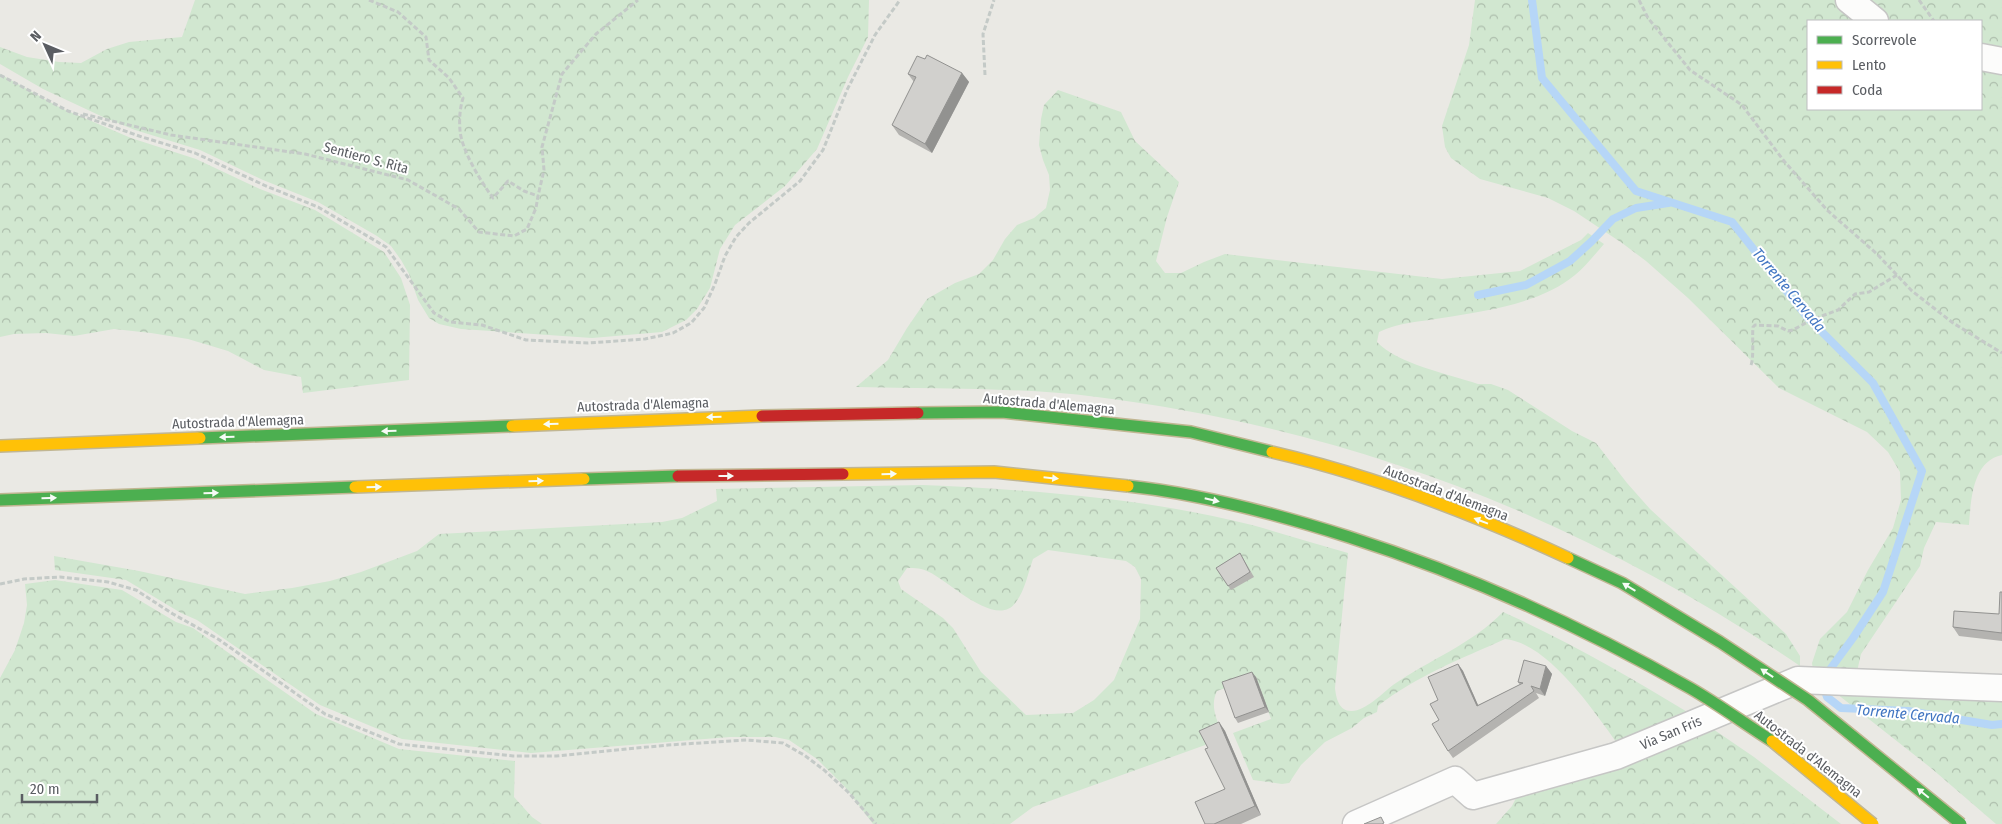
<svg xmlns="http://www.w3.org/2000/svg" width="2002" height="824" font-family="'Fira Sans Condensed',sans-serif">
<defs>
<pattern id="forest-crowns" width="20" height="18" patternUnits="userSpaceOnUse" patternTransform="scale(1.25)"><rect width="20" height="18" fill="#d1e7d0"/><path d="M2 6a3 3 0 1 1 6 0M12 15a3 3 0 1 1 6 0" fill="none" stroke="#adbeac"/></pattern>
</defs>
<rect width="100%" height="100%" fill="#eae9e4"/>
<!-- forest -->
<g fill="url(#forest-crowns)" fill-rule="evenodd">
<polygon points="195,0 869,0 868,37 848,77 817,149 785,186 735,225 720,249 710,288 697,309 686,320 662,332 592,338 461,329 439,324 429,318 418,300 409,274 401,260 391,246 377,236 318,202 263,180 200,150 135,130 103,117 43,89 0,64 0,47 27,57 59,62 81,63 107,49 129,42 182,37"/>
<path d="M 1475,0 L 2002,0 L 2002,455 C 1972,461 1971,501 1969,525 L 1936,522 L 1924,548 L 1920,566 L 1861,654 L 1856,676 L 1813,670 L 1812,663 L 1820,639 L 1847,612 L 1868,570 L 1893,528 L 1901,500 L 1900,472 L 1888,452 L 1867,432 L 1779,388 L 1688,298 L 1646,261 L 1622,243 L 1574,211 L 1548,198 L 1480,179 L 1451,158 L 1445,147 L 1442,126 L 1469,45 ZM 1808,21 L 1981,21 L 1981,109 L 1808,109 Z"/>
<polygon points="0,74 61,108 131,138 196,159 260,189 315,210 384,252 401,278 410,305 409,380 303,393 301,377 264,370 228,351 188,339 151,333 114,329 74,336 46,333 14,334 0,337"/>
<path d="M 1058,90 L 1121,112 L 1135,141 L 1179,182 L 1167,217 L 1156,261 L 1165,273 L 1181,273 L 1204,262 L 1225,254 L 1442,279 L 1520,271 L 1581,240 L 1588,233 L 1604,244 C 1595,254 1586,266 1575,275 C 1540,304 1485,311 1442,318 C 1420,322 1399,322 1379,332 L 1377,342 C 1398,364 1448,374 1478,384 L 1491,384 L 1508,390 L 1572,431 L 1596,443 L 1627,483 L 1650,509 L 1786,634 L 1800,656 L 1800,666 C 1585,520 1356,430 1097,397 C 1017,387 936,389 856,387 L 888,360 L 907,328 L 927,299 L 955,283 L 979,274 L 993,260 L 1005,239 L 1017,225 L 1034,218 L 1046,208 L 1050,190 L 1049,175 L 1043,160 L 1039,145 L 1041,119 L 1044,105 Z"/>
<path d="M 923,485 C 1034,490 1145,498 1252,525 C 1284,534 1316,544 1348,553 L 1335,688 C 1336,698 1339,711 1351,711 C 1364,712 1383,693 1393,685 C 1429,660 1472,644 1503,612 C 1570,642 1632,678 1694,716 L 1617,743 C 1593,710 1548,643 1505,639 C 1461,659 1416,676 1378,706 L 1377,712 L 1364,718 L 1352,728 L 1325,742 L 1301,765 L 1289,783 L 1282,784 L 1253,780 L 1233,733 L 1271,719 L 1256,677 L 1217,691 C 1210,705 1216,718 1222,733 L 1208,744 L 1033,807 L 1010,824 L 873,824 L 845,787 L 817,759 L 789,740 L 775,737 L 730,737 L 531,753 L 402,739 L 320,705 L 197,620 L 181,613 L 126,580 L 55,570 L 54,556 L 139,571 L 245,594 L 292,588 L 330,581 L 361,572 L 417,551 L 439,534 L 662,522 L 682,518 L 717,501 L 716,489 ZM 1048,550 L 1126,561 L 1135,567 L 1141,579 L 1140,619 L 1114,680 L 1094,700 L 1073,713 L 1026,715 L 981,672 L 953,628 L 943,618 L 901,589 L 898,581 L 907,568 C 915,568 922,568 929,572 C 949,581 997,630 1016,602 C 1025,590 1028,573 1033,559 Z"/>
<polygon points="55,580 122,590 176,622 193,628 316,714 399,749 515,761 514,797 532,817 542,824 0,824 0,678 15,650 24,623 27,605 25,584"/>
<polygon points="1832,690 2002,697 2002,824 1996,824 1931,768"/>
<polygon points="1710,727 1754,757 1841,824 1496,824 1512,806 1524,782"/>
</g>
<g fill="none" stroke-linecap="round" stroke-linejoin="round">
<!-- stream -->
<g stroke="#b6d6f7" stroke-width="8">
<polyline points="1532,0 1542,78 1636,191 1732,222 1808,318 1873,383 1922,471 1883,592 1853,638 1831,668"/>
<polyline points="1478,295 1526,285 1570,261 1592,241 1613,219 1636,208 1668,203"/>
<polyline points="1824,688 1827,697 1841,708 1908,711 1992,725 2002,724"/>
</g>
<defs>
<g id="street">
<polyline points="1849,0 1875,21"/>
<polyline points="1981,57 2002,61"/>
<polyline points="1356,824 1455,780 1473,796 1616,756 1798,680 2002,688"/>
</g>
<g id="fast">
<polyline points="200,438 512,426"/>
<polyline points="584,479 678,476"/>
<polyline points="0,500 355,487"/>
</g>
<g id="slow">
<polyline points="512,426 762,416"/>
<polyline points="0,446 200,438"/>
<polyline points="355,487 584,479"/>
</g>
</defs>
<!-- street casing -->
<use href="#street" stroke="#c6c6c5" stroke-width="29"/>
<!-- fast casing -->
<use href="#fast" stroke="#c1b692" stroke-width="14"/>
<!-- slow casing -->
<use href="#slow" stroke="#c1b692" stroke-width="14"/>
<!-- path -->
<g stroke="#c4cac7" stroke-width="3" stroke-dasharray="5 2.5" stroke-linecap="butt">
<path d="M 369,0 L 398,12 L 426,37 L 429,60 L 449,78 L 463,98 C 460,108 459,119 460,130 C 461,149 481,182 493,198 L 508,181 L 524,191 L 538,196"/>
<polyline points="1639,0 1648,18 1690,70 1742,105 1784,161 1827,210 1877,254 1912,291 1953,323 2002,353"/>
<polyline points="1919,0 1934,21"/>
<polyline points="0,75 68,111 142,137 195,153 266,186 318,207 386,247 434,313 450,322 482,325 526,340 588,343 645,339 673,333 691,323 704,308 715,284 725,256 736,237 749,223 800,181 823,150 847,90 875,35 900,0"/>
<polyline points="985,75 983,34 994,0"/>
<polyline points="83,114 171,135 305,154 408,180 459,209 479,232 514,236 527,229 536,208 538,196 544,170 542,147 562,74 596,34 638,0"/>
<path d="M 1751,365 C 1754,358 1752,337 1753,327 L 1755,325 L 1778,326 L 1788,331 L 1793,330 L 1811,320 L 1838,310 L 1855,294 L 1869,292 L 1897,275"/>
<polyline points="0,584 24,579 60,577 108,582 136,590 173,614 218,639 325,714 399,744 513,756 556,756 668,745 747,740 783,743 804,755 824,770 848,792 876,824"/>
</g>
<!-- street -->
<use href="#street" stroke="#fcfcfb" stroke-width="26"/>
<!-- fast -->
<use href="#fast" stroke="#4caf50" stroke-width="11"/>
<!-- slow -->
<use href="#slow" stroke="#ffc107" stroke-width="11"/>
<defs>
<g id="fast-bridge">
<polyline points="918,413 1002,412 1191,432 1272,452"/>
<path d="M 1128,486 C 1203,494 1277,514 1349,537 C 1468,575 1581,626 1690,688 C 1718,704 1745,724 1772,741"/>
<polyline points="1568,558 1622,583 1720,642 1808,700 1961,824"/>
</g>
<g id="slow-bridge">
<path d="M 1272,452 C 1371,475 1476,515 1568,558"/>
<polyline points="843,474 994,472 1128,486"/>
<polyline points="1772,741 1873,824"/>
</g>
<g id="jam-bridge">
<polyline points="762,416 918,413"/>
<polyline points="678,476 843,474"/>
</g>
</defs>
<!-- fast-bridge casing -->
<use href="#fast-bridge" stroke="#c1b692" stroke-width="14" stroke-linecap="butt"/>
<!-- slow-bridge casing -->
<use href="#slow-bridge" stroke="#c1b692" stroke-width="14" stroke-linecap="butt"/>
<!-- jam-bridge casing -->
<use href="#jam-bridge" stroke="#c1b692" stroke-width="14" stroke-linecap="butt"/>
<!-- fast-bridge -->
<use href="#fast-bridge" stroke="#4caf50" stroke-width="11"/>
<!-- slow-bridge -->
<use href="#slow-bridge" stroke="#ffc107" stroke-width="11"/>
<!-- jam-bridge -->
<use href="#jam-bridge" stroke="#c62828" stroke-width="11"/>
</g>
<!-- wall -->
<g fill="#b4b3b0">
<polygon points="962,73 969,82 932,153 899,135 892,125 914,82 908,74"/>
<polygon points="1240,553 1254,577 1231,590 1216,568"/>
<polygon points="2002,592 2002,641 1959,636 1953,627 1999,614"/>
<polygon points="1458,664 1463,671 1478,705 1520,685 1518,682 1546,666 1552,674 1545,696 1536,693 1539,698 1453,758 1448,751 1439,720 1438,700"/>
<polygon points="1256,677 1269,712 1238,723 1235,718"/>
<polygon points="1219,722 1225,731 1261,815 1241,824 1205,824 1225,789"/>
</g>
<!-- shaded-wall -->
<g fill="#929290">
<polygon points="962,73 969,82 932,153 925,144"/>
<polygon points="1458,664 1463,671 1482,714 1477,706"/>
<polygon points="1546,666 1552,674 1545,696 1540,689"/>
<polygon points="1252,672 1256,677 1269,712 1265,707"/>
<polygon points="1219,722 1225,731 1261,815 1255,806"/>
</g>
<!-- building -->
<g fill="#d1d0cd" stroke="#929290">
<polygon points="927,55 962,73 925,144 892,125 916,77 908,74 917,56 925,59"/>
<polygon points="1240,553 1250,572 1228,586 1216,568"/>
<polygon points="2000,592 2002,592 2002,633 1953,627 1954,611 1999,614"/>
<polygon points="1524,660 1546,666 1540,689 1531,686 1534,691 1448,751 1432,724 1439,720 1430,704 1438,700 1428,677 1458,664 1477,706 1523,683 1518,682"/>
<polygon points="1252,672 1265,707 1235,718 1222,682"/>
<polygon points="1219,722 1255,806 1214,824 1205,824 1195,802 1225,789 1205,749 1208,748 1199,731"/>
<polygon points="1381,817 1384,823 1382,824 1364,824"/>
</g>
<!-- one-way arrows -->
<defs><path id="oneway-solid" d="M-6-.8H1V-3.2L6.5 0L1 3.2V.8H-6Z" transform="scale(1.25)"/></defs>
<g fill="#f6fbf6">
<use href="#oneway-solid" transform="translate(714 417) rotate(178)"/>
<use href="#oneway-solid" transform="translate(551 424) rotate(178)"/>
<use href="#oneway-solid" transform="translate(389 431) rotate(178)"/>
<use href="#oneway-solid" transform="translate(227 437) rotate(178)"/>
<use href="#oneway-solid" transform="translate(889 474) rotate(-1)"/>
<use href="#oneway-solid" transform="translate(726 476)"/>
<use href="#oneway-solid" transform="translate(1051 478) rotate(6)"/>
<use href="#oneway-solid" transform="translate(536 481) rotate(-2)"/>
<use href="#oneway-solid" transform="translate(374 487) rotate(-2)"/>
<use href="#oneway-solid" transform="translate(211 493) rotate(-2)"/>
<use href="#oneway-solid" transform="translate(49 498) rotate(-2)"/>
<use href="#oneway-solid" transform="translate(1212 500) rotate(13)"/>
<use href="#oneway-solid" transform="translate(1481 521) rotate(-159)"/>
<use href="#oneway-solid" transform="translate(1629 587) rotate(-149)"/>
<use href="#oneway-solid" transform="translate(1767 673) rotate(-146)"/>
<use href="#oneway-solid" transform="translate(1923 793) rotate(-141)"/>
</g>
<g text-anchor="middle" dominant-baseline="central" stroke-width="4" stroke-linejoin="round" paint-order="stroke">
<!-- street labels -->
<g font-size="14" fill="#5a5d62" stroke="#fff">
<text transform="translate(366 158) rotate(15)">Sentiero S. Rita</text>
<text transform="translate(1049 404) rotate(5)">Autostrada d'Alemagna</text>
<text transform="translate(643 405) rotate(-2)">Autostrada d'Alemagna</text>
<text transform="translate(238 422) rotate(-2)">Autostrada d'Alemagna</text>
<text transform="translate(1446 493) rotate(21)">Autostrada d'Alemagna</text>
<text transform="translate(1671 733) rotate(-23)">Via San Fris</text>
<text transform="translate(1808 754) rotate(38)">Autostrada d'Alemagna</text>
</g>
<!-- water labels -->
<g font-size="15" font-style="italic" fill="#4276c2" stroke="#fff">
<text transform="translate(1789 290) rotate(50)">Torrente Cervada</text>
<text transform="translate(1908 714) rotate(5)">Torrente Cervada</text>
</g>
</g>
<!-- legend -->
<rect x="1807" y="20" width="175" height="90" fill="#ffffff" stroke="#bdbec0"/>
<rect x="1817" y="36" width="25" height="8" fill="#4caf50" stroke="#bdbec0"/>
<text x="1852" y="45" font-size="15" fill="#5a5d62">Scorrevole</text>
<rect x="1817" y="61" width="25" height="8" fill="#ffc107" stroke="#bdbec0"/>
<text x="1852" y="70" font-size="15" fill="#5a5d62">Lento</text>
<rect x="1817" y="86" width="25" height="8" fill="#c62828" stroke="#bdbec0"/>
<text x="1852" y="95" font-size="15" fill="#5a5d62">Coda</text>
<!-- north arrow -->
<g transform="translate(45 45) rotate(314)" stroke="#ffffff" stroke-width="4" paint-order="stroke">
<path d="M0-4L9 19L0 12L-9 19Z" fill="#5a5d62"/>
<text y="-8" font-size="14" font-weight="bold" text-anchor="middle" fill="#5a5d62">N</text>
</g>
<!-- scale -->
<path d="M22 794v8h75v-8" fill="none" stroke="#5a5d62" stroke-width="2.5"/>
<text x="30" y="794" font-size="15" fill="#5a5d62" stroke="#ffffff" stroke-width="4" paint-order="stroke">20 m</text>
</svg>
